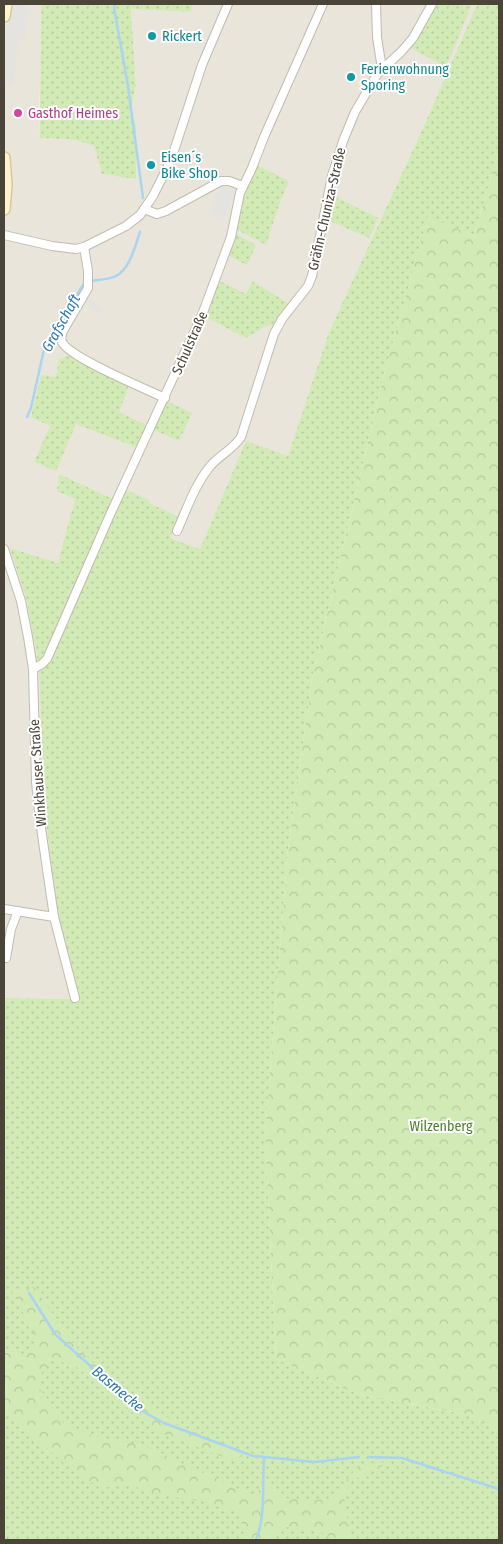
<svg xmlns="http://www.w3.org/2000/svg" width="503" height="1544" font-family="'Fira Sans Condensed',sans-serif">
<defs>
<pattern id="grass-dots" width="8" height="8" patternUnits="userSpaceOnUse" patternTransform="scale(1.25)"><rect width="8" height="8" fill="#d2eab5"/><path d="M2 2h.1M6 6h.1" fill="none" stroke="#b6ca9c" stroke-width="1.8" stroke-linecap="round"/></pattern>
<pattern id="forest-crowns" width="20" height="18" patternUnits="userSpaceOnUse" patternTransform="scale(1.25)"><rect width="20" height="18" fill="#d2eab5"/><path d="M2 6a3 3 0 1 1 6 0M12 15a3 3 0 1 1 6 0" fill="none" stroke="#b6ca9c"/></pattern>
</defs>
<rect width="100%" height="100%" fill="#f6f3ec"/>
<!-- residential -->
<polygon fill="#eae5da" points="4,4 41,4 42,46 39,106 40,138 76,140 94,146 136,179 136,124 130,112 136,86 131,9 190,12 193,4 477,4 427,119 329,332 288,457 246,442 200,549 170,538 149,503 149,500 121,502 59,475 57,491 76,499 58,564 10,548 27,602 39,668 44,807 58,916 80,999 4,998"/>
<!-- grass -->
<g fill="url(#grass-dots)">
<path d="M 41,4 L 193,4 L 190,12 L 131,9 L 136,86 L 130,112 L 136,124 L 136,179 L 102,174 L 94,146 L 76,140 L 40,138 C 39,93 42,49 41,4 Z"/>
<polygon points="435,4 472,4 446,67 411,48"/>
<polygon points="477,4 499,4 499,150 474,236 428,217 383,378 312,679 288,849 265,1135 276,1359 358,1394 474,1416 499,1432 499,1540 4,1540 4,998 79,999 58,916 44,807 39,668 27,602 10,548 58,563 75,499 57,491 59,474 120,502 126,490 149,500 149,503 179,517 170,538 200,549 246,441 288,456 329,332 427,119"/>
<polygon points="256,165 289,181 280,202 266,245 236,229 242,202"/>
<polygon points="330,194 378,218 369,238 325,219"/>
<polygon points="234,233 256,245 247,265 228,255"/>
<polygon points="218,280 246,294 253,281 289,304 277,323 264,327 246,338 205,317"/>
<polygon points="72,355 92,368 129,385 119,412 148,426 138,448 76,424 56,471 34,462 50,426 31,417 41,375 56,377 59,359"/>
<polygon points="167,401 192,413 179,441 152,429"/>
</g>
<!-- forest -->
<g fill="url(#forest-crowns)">
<polygon points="499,150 499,1432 474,1416 358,1394 276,1359 265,1135 288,849 312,679 383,378 428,216 474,236"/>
<polygon points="34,1287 75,1346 123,1390 181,1426 243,1454 236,1462 156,1431 73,1364 52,1361 40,1375 40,1389 64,1424 93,1436 145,1446 251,1495 272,1483 279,1498 330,1500 360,1464 391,1462 352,1480 344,1496 351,1540 329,1540 329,1536 321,1532 279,1526 272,1540 243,1540 244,1534 239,1513 205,1502 160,1495 127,1484 102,1488 74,1472 4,1410 4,1348 21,1355 39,1344 12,1292"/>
</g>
<!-- parking -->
<g fill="#e5e3e0">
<polygon points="11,4 29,4 25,38 18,41 14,85 4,85 4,48"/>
<polygon points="221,185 235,190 224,220 209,214"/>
<polygon points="88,298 104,310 101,315 87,304 85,301"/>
</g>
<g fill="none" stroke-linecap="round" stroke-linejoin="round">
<!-- stream -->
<g stroke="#a9d4f2" stroke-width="2.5">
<polyline points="115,4 114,8 128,86 143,198"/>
<path d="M 27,417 L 31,408 L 45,345 L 85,282 C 93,280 109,280 116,276 C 130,269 135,246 140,232"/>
<polyline points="29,1293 55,1334 138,1409 164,1423 253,1456 315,1462 359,1457"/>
<polyline points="369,1457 402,1458 499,1489"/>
<path d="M 256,1540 C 266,1516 262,1484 264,1458"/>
</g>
<defs>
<g id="street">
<polyline points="376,4 377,37 382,69"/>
<polyline points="144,209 157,214 166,211 221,181 229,181 243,186"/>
<polyline points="4,235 52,246 76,249 84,247 126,226 140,215 153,196 171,160 202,65 228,4"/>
<path d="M 84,247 L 88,271 L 88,288 L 63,331 C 61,335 61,338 62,342 C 70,358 146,389 165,398"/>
<path d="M 177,531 C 186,511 194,487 208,469 C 217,456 233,450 241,437 L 274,334 L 282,319 L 308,286 L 312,276 L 332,176 L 343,141 L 355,112 L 378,73 L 401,52 L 413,38 L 432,4"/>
<polyline points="4,549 21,601 28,637 33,669 36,782 40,821 54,917 75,998"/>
<polyline points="33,669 42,664 47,659 109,517 202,315 231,237 240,193 252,168 264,137 323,4"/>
<polyline points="4,909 54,917"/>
<polyline points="6,958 11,929 18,911"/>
</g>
<g id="secondary">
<polyline points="4,16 6,4"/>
<polyline points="4,158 6,185 4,209"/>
</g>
</defs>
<!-- street casing -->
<use href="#street" stroke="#c2bbae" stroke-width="10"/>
<!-- secondary casing -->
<use href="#secondary" stroke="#d6c79b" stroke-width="14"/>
<!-- street -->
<use href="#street" stroke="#fff" stroke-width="8"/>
<!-- secondary -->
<use href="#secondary" stroke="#fff3cd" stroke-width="11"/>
</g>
<!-- markers -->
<g fill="#0f9aa8" stroke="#fff" stroke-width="2">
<circle cx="152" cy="36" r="5"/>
<circle cx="351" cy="77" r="5"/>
<circle cx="151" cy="165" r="5"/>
</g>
<circle fill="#d1479c" stroke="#fff" stroke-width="2" cx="18" cy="113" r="5"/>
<g text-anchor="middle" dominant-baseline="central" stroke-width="4" stroke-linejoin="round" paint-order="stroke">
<!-- culture labels -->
<g font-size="14" fill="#0d838f" stroke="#fff" text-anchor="start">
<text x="162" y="36">Rickert</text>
<text x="361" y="69">Ferienwohnung<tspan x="361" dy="16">Sporing</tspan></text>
<text x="161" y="157">Eisen´s<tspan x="161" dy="16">Bike Shop</tspan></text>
</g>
<!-- hotel labels -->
<g font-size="14" fill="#b23c85" stroke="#fff" text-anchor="start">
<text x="28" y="113">Gasthof Heimes</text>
</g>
<!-- street labels -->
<g font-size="14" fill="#4b4439" stroke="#fff">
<text transform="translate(327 209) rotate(-77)">Gräfin-Chuniza-Straße</text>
<text transform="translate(190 343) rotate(-66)">Schulstraße</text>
<text transform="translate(38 773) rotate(-94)">Winkhauser Straße</text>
</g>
<!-- park labels -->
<g font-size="14" fill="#4a7f2a" stroke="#fff">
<text x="441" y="1126">Wilzenberg</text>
</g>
<!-- water labels -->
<g font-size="15" font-style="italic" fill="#2e7ab2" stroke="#fff">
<text transform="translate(61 323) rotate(-61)">Grafschaft</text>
<text transform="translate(118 1389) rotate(40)">Basmecke</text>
</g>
</g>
<!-- border -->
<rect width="503" height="1544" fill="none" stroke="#4b4439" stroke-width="10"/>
</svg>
